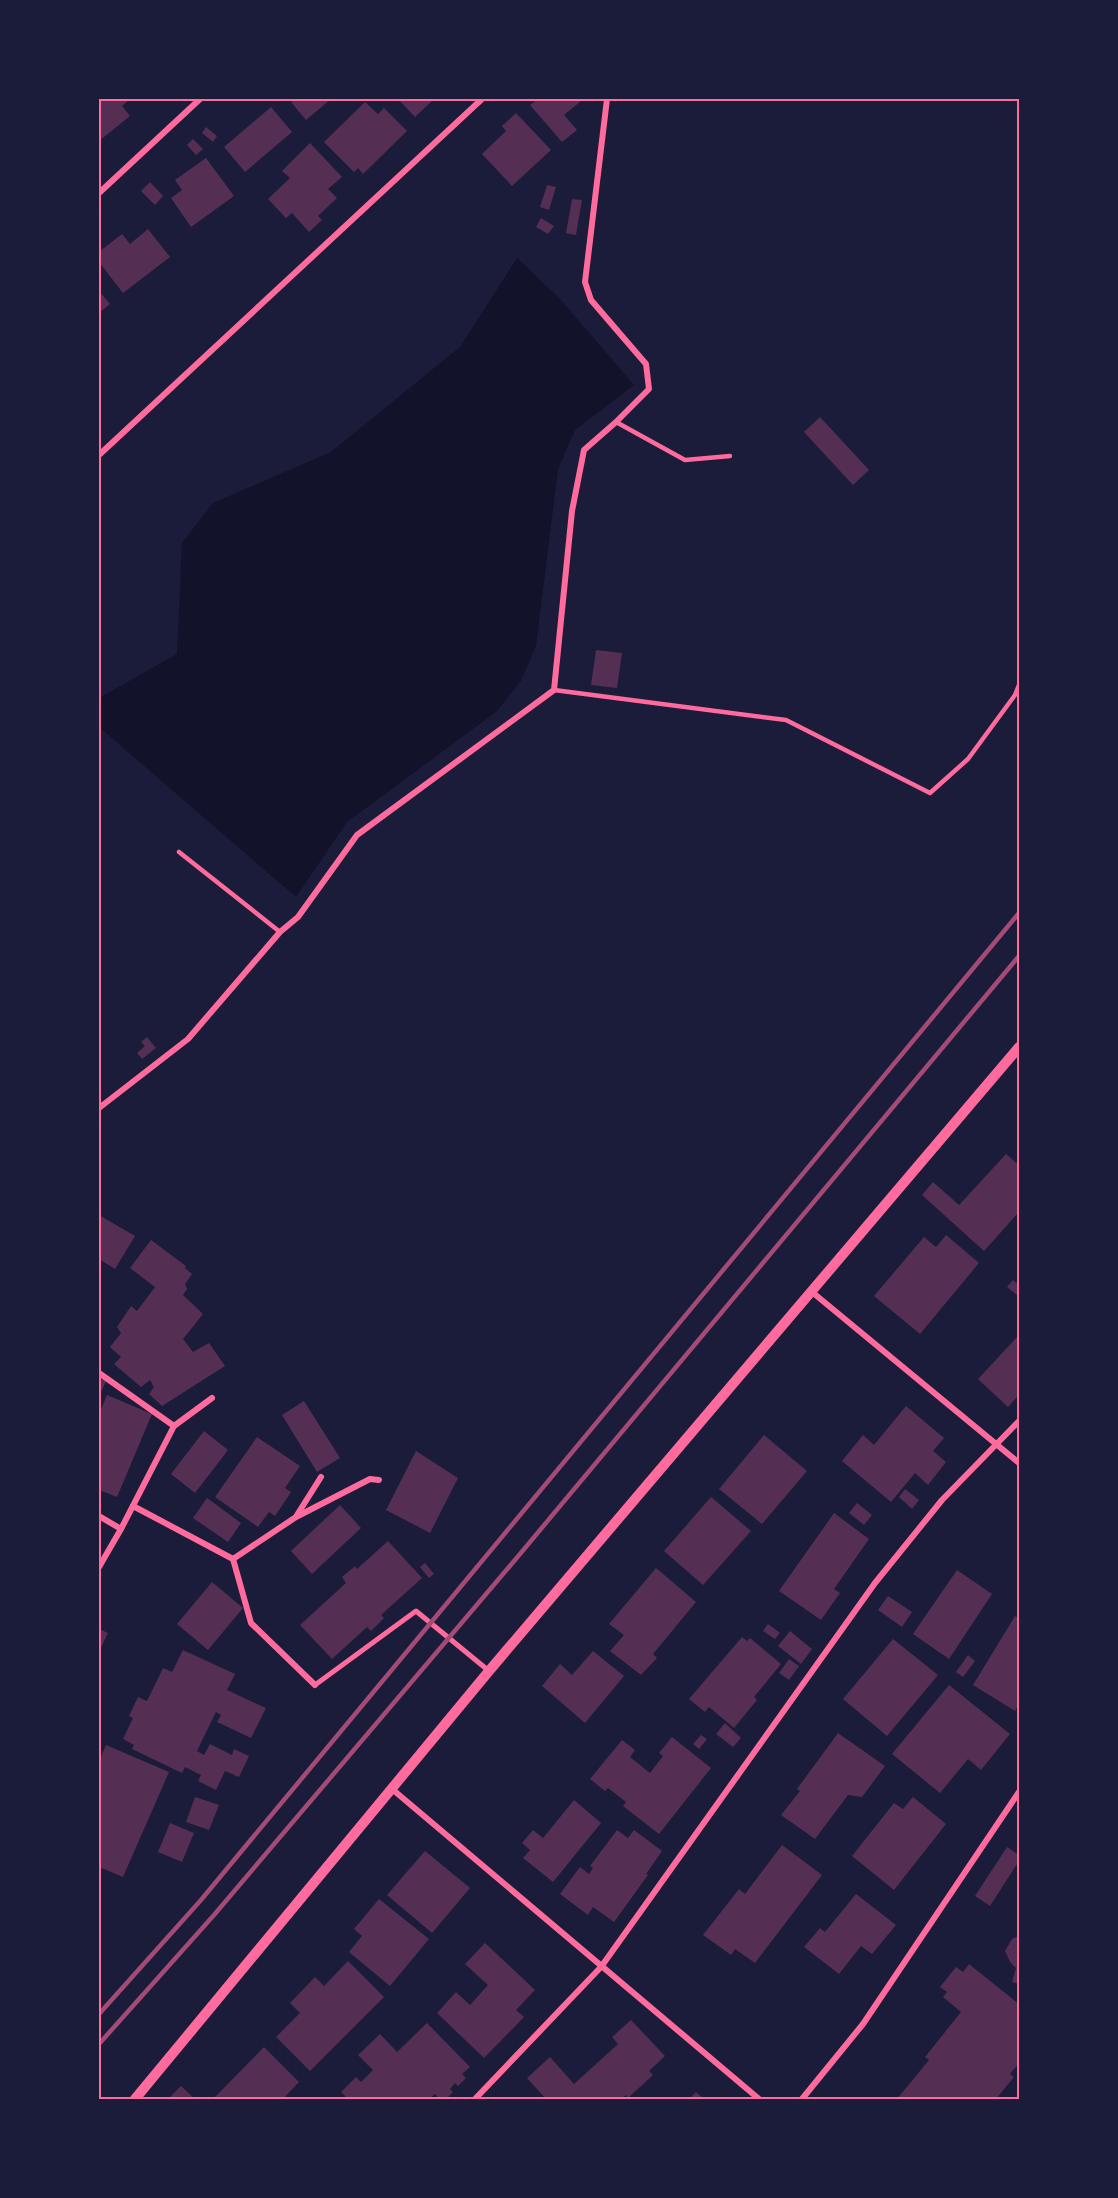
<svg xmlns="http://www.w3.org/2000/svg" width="1118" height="2198" font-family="Montserrat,sans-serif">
<rect width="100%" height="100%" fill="#1b1b3a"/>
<!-- water -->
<polygon fill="#12122b" points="517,258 560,299 634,385 575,430 558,469 536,646 521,681 496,712 347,822 296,897 99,727 99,698 177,654 182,543 213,503 331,452 460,347"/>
<!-- building -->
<g fill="#542f53">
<polygon points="99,99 130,99 122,106 130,116 99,141"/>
<polygon points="291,99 331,99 306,120 291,102 293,101"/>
<polygon points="398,99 434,99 415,117"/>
<polygon points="538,99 581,99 581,101 564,115 577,130 562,142 530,105"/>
<polygon points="365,102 378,114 384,108 407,131 363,174 358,168 354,172 324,142"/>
<polygon points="271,107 292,132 245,172 224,147"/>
<polygon points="516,113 551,150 512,186 482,154 506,131 502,126"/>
<polygon points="206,127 217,136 213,142 202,133"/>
<polygon points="193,139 203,149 196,155 187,145"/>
<polygon points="310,143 342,177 328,189 337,198 318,216 322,220 309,232 292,213 286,218 268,199 290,178 282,171"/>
<polygon points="206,158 234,196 191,227 171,198 182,190 175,180"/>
<polygon points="150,182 163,196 155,205 141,191"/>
<polygon points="547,185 556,187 549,210 540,207"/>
<polygon points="572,199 582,200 576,235 566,233"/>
<polygon points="541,218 554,226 548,234 536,227"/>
<polygon points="148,229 170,257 123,293 99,262 99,252 122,234 130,244"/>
<polygon points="99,291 110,304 99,313"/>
<polygon points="820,417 869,470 853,485 804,432"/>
<polygon points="596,650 622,653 617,688 591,685"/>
<polygon points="147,1037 156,1048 142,1059 137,1053 145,1046 141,1042"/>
<polygon points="1006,1154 1019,1165 1019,1212 984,1251 922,1195 933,1182 959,1205"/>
<polygon points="99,1215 135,1236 115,1269 99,1259"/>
<polygon points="946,1235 979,1263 920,1334 874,1296 924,1237 936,1247"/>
<polygon points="151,1240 186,1266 185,1268 192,1274 185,1284 187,1289 183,1295 203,1314 183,1339 193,1352 209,1343 225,1366 162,1406 149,1394 154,1387 150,1380 141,1387 114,1364 121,1357 110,1347 121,1333 117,1327 131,1306 137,1311 155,1287 130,1268"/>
<polygon points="1013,1280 1019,1285 1017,1295 1007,1287"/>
<polygon points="1019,1335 1019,1395 1008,1407 978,1379"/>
<polygon points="99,1379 106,1381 99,1397"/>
<polygon points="107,1395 152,1414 117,1497 99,1490 101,1432 99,1432 99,1414"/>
<polygon points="304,1401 340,1458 317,1472 282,1415"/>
<polygon points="906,1406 944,1438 933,1451 946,1462 928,1485 915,1473 891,1502 842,1461 863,1435 874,1445"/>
<polygon points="204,1431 228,1450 195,1493 171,1474"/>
<polygon points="764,1435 807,1471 762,1524 719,1489"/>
<polygon points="257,1437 300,1466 285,1488 291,1492 275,1516 269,1512 258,1527 215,1497"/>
<polygon points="416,1451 458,1478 430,1533 386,1510"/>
<polygon points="905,1489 919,1500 912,1509 899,1497"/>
<polygon points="711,1497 751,1531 703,1585 664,1551"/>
<polygon points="207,1498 241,1523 228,1542 193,1518"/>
<polygon points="857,1503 872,1515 864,1525 849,1513"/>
<polygon points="340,1505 361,1528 312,1574 291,1551"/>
<polygon points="834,1513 869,1539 834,1589 840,1593 821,1620 779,1591"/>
<polygon points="388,1541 422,1578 381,1615 384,1618 371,1631 367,1627 332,1659 300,1625 346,1583 342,1577 355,1566 357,1569"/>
<polygon points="425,1563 434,1574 429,1578 420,1567"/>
<polygon points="656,1568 696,1602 653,1654 657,1658 641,1675 610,1651 624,1635 609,1624"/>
<polygon points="957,1570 992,1594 949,1659 913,1634"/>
<polygon points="212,1582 243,1608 208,1650 177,1624"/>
<polygon points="888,1596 912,1612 902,1627 878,1610"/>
<polygon points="1015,1616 1019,1619 1019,1704 1015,1711 973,1685"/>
<polygon points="768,1624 780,1633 775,1639 763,1631"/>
<polygon points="99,1629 108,1633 99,1652"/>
<polygon points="790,1631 812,1649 801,1664 778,1646"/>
<polygon points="742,1637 747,1641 750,1638 781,1664 754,1697 757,1700 734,1728 709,1707 705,1712 689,1699"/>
<polygon points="893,1639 938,1675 887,1736 843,1699"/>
<polygon points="183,1650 235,1674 227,1690 266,1708 251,1738 217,1722 221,1715 216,1712 197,1751 204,1755 210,1744 232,1755 234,1749 249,1756 239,1777 225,1771 216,1790 198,1781 201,1775 185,1767 182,1773 132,1749 134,1745 123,1739 133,1718 129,1716 138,1697 147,1701 163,1668 172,1672"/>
<polygon points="593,1651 624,1676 585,1723 542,1686 560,1664 572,1675"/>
<polygon points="968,1655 975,1661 963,1677 956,1672"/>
<polygon points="789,1659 799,1666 789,1680 779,1673"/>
<polygon points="949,1685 1010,1734 981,1770 968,1759 940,1793 892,1754"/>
<polygon points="725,1723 741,1738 733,1747 716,1734"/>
<polygon points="838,1733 885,1766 862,1797 848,1795 815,1839 781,1815 800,1791 797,1789"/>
<polygon points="701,1735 707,1739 699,1749 693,1744"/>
<polygon points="672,1737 711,1768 659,1834 623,1806 626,1802 608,1788 605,1791 590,1779 622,1740 635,1750 630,1757 650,1773 663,1756 659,1753"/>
<polygon points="106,1745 169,1772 123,1877 99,1867 99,1761"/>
<polygon points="195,1797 219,1805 209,1830 186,1822"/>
<polygon points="913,1797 946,1824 894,1890 852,1856 894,1803 903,1809"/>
<polygon points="574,1800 601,1823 553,1882 523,1858 530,1850 522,1843 533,1830 543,1838"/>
<polygon points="170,1823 194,1833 182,1862 158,1852"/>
<polygon points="617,1830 628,1838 634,1830 662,1851 646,1874 648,1875 614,1922 593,1907 588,1915 560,1894 580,1867 589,1874 593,1868 590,1866"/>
<polygon points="782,1845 822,1875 755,1963 735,1949 731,1955 703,1935 739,1889 745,1894"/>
<polygon points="1007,1847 1019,1855 1019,1861 990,1906 975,1896"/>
<polygon points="425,1851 470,1888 432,1933 387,1895"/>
<polygon points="856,1894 896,1925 872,1954 861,1946 839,1974 804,1947 820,1928 825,1932"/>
<polygon points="379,1899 429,1939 390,1986 349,1952 362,1936 354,1929"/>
<polygon points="1019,1936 1019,1984 1012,1982 1016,1968 1010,1962 1005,1951 1012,1939"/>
<polygon points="485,1943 535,1990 516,2010 524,2017 484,2058 437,2013 456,1992 470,2005 488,1985 465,1964"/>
<polygon points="348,1961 384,1997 310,2071 276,2037 300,2013 290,2003 315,1977 324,1986"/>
<polygon points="969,1964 1019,2004 1019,2063 1010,2074 1014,2077 996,2099 897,2099 929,2060 925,2057 961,2012 943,1997 947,1992 940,1987 956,1967 963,1972"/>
<polygon points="631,2020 665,2056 649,2071 653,2075 628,2098 626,2095 621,2099 546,2099 527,2078 550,2057 574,2084 618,2044 612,2037"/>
<polygon points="427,2023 470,2067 462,2074 466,2078 458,2086 455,2083 450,2089 453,2092 446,2099 439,2099 435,2094 429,2099 348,2099 341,2092 356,2077 361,2082 373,2070 358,2055 380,2034 397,2052"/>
<polygon points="264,2047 299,2082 283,2099 213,2099"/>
<polygon points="181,2086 195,2099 168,2099"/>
<polygon points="696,2092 704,2099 689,2099"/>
</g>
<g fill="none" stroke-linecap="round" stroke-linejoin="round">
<!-- service -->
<g stroke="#ff6b9d" stroke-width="4.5">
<polyline points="616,422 685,460 730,456"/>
<polyline points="554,690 786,720 930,793 968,759 1015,695 1019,685"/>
<polyline points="179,852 280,932"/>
</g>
<!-- pedestrian -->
<polyline stroke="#ff6b9d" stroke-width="5" points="315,1685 416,1611 489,1671"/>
<!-- minor -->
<g stroke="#ff6b9d" stroke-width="6">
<polyline points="99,193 200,99"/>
<polyline points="99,455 482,99"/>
<polyline points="99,1108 188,1039 280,932 298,917 357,835 554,690 572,511 584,450 616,422 649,389 646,364 591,300 585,282 607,99"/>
<polyline points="812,1292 1019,1463"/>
<polyline points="99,1373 174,1426"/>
<polyline points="133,1506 233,1559 251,1623 315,1685"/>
<polyline points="297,1515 321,1477"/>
<polyline points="99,1516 121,1529 99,1567"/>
<polyline points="121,1529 174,1426 212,1398"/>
<polyline points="233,1559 296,1517 370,1479 379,1480"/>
<polyline points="392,1789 759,2099"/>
<polyline points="475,2099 601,1967 875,1583 942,1500 1019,1421"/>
<polyline points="802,2099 863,2024 1019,1792"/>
</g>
<!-- tertiary -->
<polyline stroke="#ff6b9d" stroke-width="10" points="135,2099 489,1671 1019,1047"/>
<!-- rail -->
<g stroke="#a44b75" stroke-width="4.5">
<polyline points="99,2014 201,1900 1019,913"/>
<polyline points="99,2044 214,1915 520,1554 1019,956"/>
</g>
</g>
<!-- border -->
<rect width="1118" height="2198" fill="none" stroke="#1b1b3a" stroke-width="201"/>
<rect x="100" y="100" width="918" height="1998" fill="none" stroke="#ff6b9d" stroke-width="2"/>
</svg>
